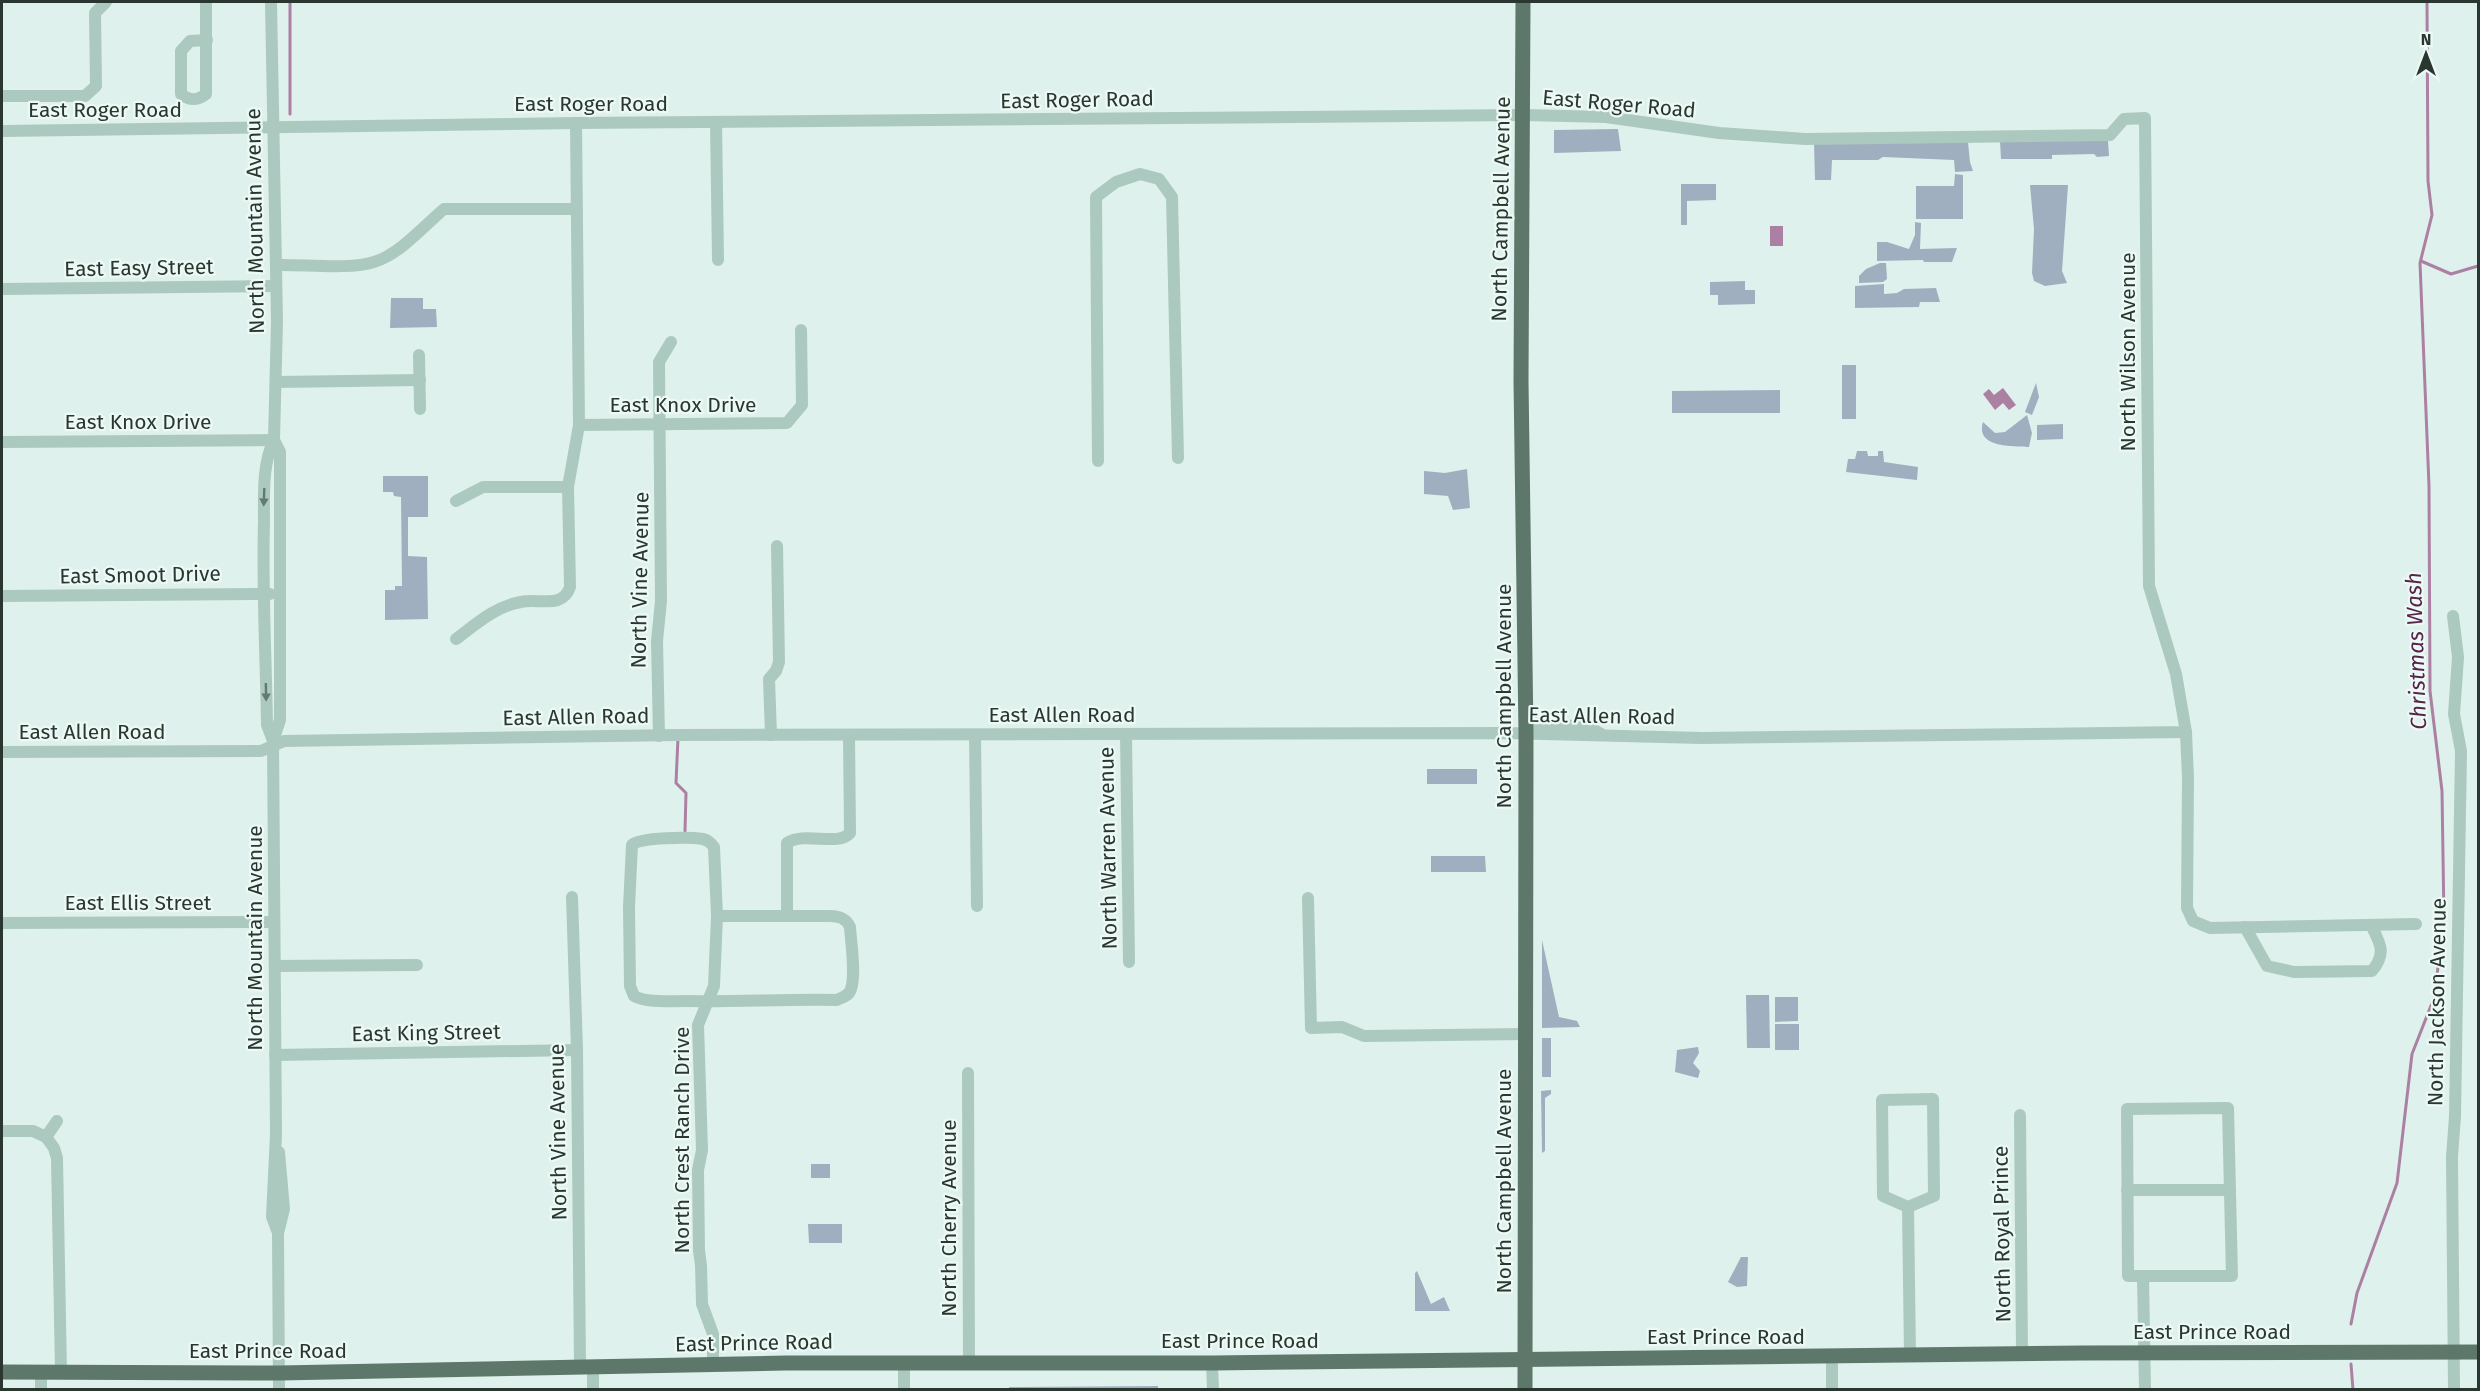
<svg xmlns="http://www.w3.org/2000/svg" width="2480" height="1391" font-family="'Fira Sans',sans-serif">
<rect width="100%" height="100%" fill="#dff1ec"/>
<!-- green -->
<g fill="#a0afbf">
<polygon points="1618,129 1621,151 1554,153 1554,130"/>
<polygon points="2000,141 2108,141 2109,156 2097,157 2094,154 2052,155 2052,159 2001,159"/>
<polygon points="1968,142 1970,162 1973,171 1955,172 1954,160 1883,157 1878,160 1832,160 1831,180 1815,180 1814,143"/>
<polygon points="1955,174 1963,175 1963,219 1916,219 1916,186 1954,186"/>
<polygon points="1681,184 1716,184 1716,200 1687,201 1687,225 1681,225"/>
<polygon points="2030,185 2068,185 2062,271 2067,283 2045,286 2034,281 2032,273 2034,229"/>
<polygon points="1915,222 1921,223 1920,249 1957,248 1952,262 1924,262 1923,260 1877,261 1877,242 1887,242 1909,249 1915,235"/>
<polygon points="1880,263 1886,263 1887,279 1883,282 1859,283 1859,276 1866,269"/>
<polygon points="1745,281 1745,290 1755,290 1755,304 1718,305 1718,295 1710,295 1710,282"/>
<polygon points="1884,284 1884,294 1897,293 1904,289 1936,288 1940,302 1920,302 1919,307 1855,308 1855,286"/>
<polygon points="391,298 423,298 423,309 436,309 437,327 390,328"/>
<rect x="1842" y="365" width="14" height="54"/>
<polygon points="2036,383 2039,397 2032,415 2025,412"/>
<polygon points="1780,390 1780,413 1672,413 1672,391"/>
<path d="M 2027,415 L 2032,433 L 2029,447 C 2013,446 1975,448 1983,422 L 1995,433 L 2005,432 Z"/>
<polygon points="2063,424 2063,439 2037,440 2037,425"/>
<polygon points="1857,451 1867,451 1868,456 1878,456 1878,451 1883,451 1884,462 1918,467 1917,480 1846,472 1848,459 1855,459"/>
<polygon points="1467,469 1470,508 1453,510 1448,496 1424,494 1424,471 1445,473"/>
<polygon points="383,476 428,476 428,517 408,517 408,556 427,557 428,619 385,620 385,590 395,590 395,586 402,586 401,497 394,496 393,492 383,492"/>
<rect x="1427" y="769" width="50" height="15"/>
<polygon points="1431,856 1485,856 1486,872 1431,872"/>
<polygon points="1542,940 1559,1017 1577,1021 1580,1027 1542,1028"/>
<polygon points="1746,995 1769,995 1770,1048 1747,1048"/>
<polygon points="1775,997 1798,997 1798,1021 1775,1022"/>
<rect x="1775" y="1024" width="24" height="26"/>
<rect x="1542" y="1038" width="9" height="39"/>
<polygon points="1698,1047 1699,1053 1693,1063 1700,1071 1698,1078 1675,1072 1677,1050"/>
<polygon points="1551,1090 1551,1094 1545,1098 1545,1151 1542,1153 1541,1091"/>
<rect x="811" y="1164" width="19" height="14"/>
<polygon points="808,1224 842,1224 842,1243 809,1243"/>
<polygon points="1741,1257 1748,1257 1747,1286 1737,1287 1728,1282"/>
<polygon points="1417,1271 1431,1304 1444,1297 1450,1311 1415,1311 1415,1273"/>
<polygon points="1158,1386 1158,1390 1009,1389 1009,1387"/>
</g>
<!-- water -->
<g fill="#ac80a2">
<rect x="1770" y="226" width="13" height="20"/>
<polygon points="2003,388 2016,405 2009,410 2003,403 1995,410 1983,394 1989,389 1994,395"/>
</g>
<g fill="none" stroke-linecap="round" stroke-linejoin="round">
<!-- stream -->
<g stroke="#ac80a2" stroke-width="3">
<polyline points="290,2 290,114"/>
<polyline points="2421,261 2451,274 2478,266"/>
<polyline points="678,738 676,783 686,793 685,831"/>
<polyline points="2351,1324 2357,1293 2397,1183 2412,1054 2434,998 2444,921 2442,791 2430,691 2429,486 2420,263 2432,215 2428,181 2427,2"/>
<polyline points="2351,1364 2353,1390"/>
</g>
<!-- minor -->
<g stroke="#acc9bf" stroke-width="12">
<path d="M 206,2 L 206,94 C 197,101 190,101 181,94 L 181,51 L 190,41 L 207,40"/>
<path d="M 271,2 L 277,321 L 274,440 C 262,464 264,496 264,522 C 262,590 266,657 267,725 L 273,741"/>
<polyline points="2,96 85,96 96,86 95,13 106,2"/>
<polyline points="716,122 718,260"/>
<polyline points="2,131 576,123 1524,115 1606,117 1719,133 1805,139 2110,135 2124,119 2145,118 2149,586 2176,674 2186,732 1702,738 1503,733 678,735 284,741 261,751 2,752"/>
<path d="M 276,265 C 303,264 349,270 374,262 C 400,254 424,226 444,209 L 576,209"/>
<polyline points="2,289 276,286"/>
<polyline points="419,355 420,409"/>
<polyline points="276,382 420,380"/>
<polyline points="579,425 787,423 802,405 801,330"/>
<polyline points="274,440 280,452 280,720 273,741 276,1134 272,1217 278,1233"/>
<polyline points="2,442 274,440"/>
<polyline points="1098,461 1096,197 1116,182 1140,174 1159,179 1172,197 1178,458"/>
<polyline points="456,501 483,487 568,487"/>
<polyline points="2,596 270,594"/>
<polyline points="2453,616 2458,657 2454,714 2461,751 2455,1116 2452,1157 2454,1390"/>
<path d="M 456,639 C 476,624 496,606 521,602 C 539,598 563,609 570,587 L 568,487 L 579,425 L 576,123"/>
<polyline points="1528,708 1534,722 1539,725 1587,726 1601,734"/>
<polyline points="2186,732 2188,778 2187,908 2193,921 2210,928 2416,924"/>
<polyline points="1126,734 1129,962"/>
<polyline points="771,735 769,679 776,671 779,662 777,546"/>
<polyline points="975,735 977,906"/>
<polyline points="659,736 657,641 661,601 659,362 671,342"/>
<polyline points="572,897 577,1050 580,1367"/>
<polyline points="1308,898 1311,1028 1342,1027 1364,1036 1526,1034"/>
<path d="M 787,915 L 787,843 C 804,831 838,847 850,833 L 849,735"/>
<polyline points="2,923 274,922"/>
<path d="M 2245,927 L 2267,966 L 2294,972 L 2372,971 C 2387,953 2380,943 2371,925"/>
<polyline points="275,966 417,965"/>
<polyline points="275,1055 577,1050"/>
<polyline points="968,1073 969,1364"/>
<polygon points="1933,1099 1934,1196 1908,1207 1883,1196 1882,1100"/>
<polyline points="2020,1115 2022,1354"/>
<polyline points="57,1121 46,1137 54,1148 57,1158 61,1372"/>
<polyline points="2,1131 33,1131 46,1137"/>
<polyline points="279,1152 284,1209 278,1233 279,1390"/>
<polyline points="2127,1190 2230,1190"/>
<polyline points="1908,1207 1910,1356"/>
<polyline points="2143,1276 2232,1276 2228,1108 2127,1109 2128,1276 2143,1276 2145,1390"/>
<polyline points="1832,1357 1832,1390"/>
<polyline points="1212,1363 1213,1390"/>
<path d="M 713,1364 L 713,1334 L 702,1304 L 701,1265 L 699,1251 L 698,1170 L 702,1150 L 698,1025 L 714,986 L 717,916 L 714,847 C 711,843 708,840 703,839 C 690,837 640,837 632,845 L 629,907 L 630,986 L 634,996 C 647,1003 668,1001 684,1001 C 735,1002 786,999 837,1000 C 843,997 849,996 851,989 C 856,974 851,943 850,927 C 846,918 839,916 830,916 L 717,916"/>
<polyline points="904,1364 904,1390"/>
<polyline points="593,1367 593,1390"/>
<polyline points="41,1390 41,1372"/>
</g>
<!-- major -->
<g stroke="#5d786b" stroke-width="15">
<polyline points="1523,2 1521,381 1526,733 1525,1390"/>
<polyline points="2,1372 279,1373 786,1363 1212,1363 2083,1353 2478,1352"/>
</g>
</g>
<!-- one-way arrows -->
<defs><path id="oneway-solid" d="M-6-.8H1V-3.2L6.5 0L1 3.2V.8H-6Z" transform="scale(1.5)"/></defs>
<g fill="#647971">
<use href="#oneway-solid" transform="translate(264 497) rotate(92)"/>
<use href="#oneway-solid" transform="translate(266 692) rotate(89)"/>
</g>
<g text-anchor="middle" dominant-baseline="central" stroke-width="4.5" stroke-linejoin="round" paint-order="stroke">
<!-- street labels -->
<g font-size="21" fill="#2a3731" stroke="#ecf9f5">
<text transform="translate(1077 100) rotate(-1)">East Roger Road</text>
<text x="591" y="104">East Roger Road</text>
<text transform="translate(1619 104) rotate(5)">East Roger Road</text>
<text x="105" y="110">East Roger Road</text>
<text transform="translate(1501 209) rotate(-89)">North Campbell Avenue</text>
<text transform="translate(255 221) rotate(-91)">North Mountain Avenue</text>
<text transform="translate(139 268) rotate(-1)">East Easy Street</text>
<text transform="translate(2128 352) rotate(-90)">North Wilson Avenue</text>
<text x="683" y="405">East Knox Drive</text>
<text x="138" y="422">East Knox Drive</text>
<text transform="translate(140 575) rotate(-1)">East Smoot Drive</text>
<text transform="translate(640 580) rotate(-89)">North Vine Avenue</text>
<text transform="translate(1504 696) rotate(-90)">North Campbell Avenue</text>
<text x="1062" y="715">East Allen Road</text>
<text transform="translate(1602 716) rotate(1)">East Allen Road</text>
<text transform="translate(576 717) rotate(-1)">East Allen Road</text>
<text x="92" y="732">East Allen Road</text>
<text transform="translate(1108 848) rotate(-91)">North Warren Avenue</text>
<text x="138" y="903">East Ellis Street</text>
<text transform="translate(255 938) rotate(-90)">North Mountain Avenue</text>
<text transform="translate(2437 1002) rotate(-89)">North Jackson Avenue</text>
<text transform="translate(426 1033) rotate(-1)">East King Street</text>
<text transform="translate(558 1132) rotate(-91)">North Vine Avenue</text>
<text transform="translate(682 1140) rotate(-90)">North Crest Ranch Drive</text>
<text transform="translate(1504 1181) rotate(-90)">North Campbell Avenue</text>
<text transform="translate(949 1218) rotate(-90)">North Cherry Avenue</text>
<text transform="translate(2002 1234) rotate(-91)">North Royal Prince</text>
<text x="2212" y="1332">East Prince Road</text>
<text x="1726" y="1337">East Prince Road</text>
<text x="1240" y="1341">East Prince Road</text>
<text transform="translate(754 1343) rotate(-1)">East Prince Road</text>
<text x="268" y="1351">East Prince Road</text>
</g>
<!-- water labels -->
<g font-size="22" font-style="italic" fill="#562349" stroke="#ecf9f5">
<text transform="translate(2416 651) rotate(-92)">Christmas Wash</text>
</g>
</g>
<!-- border -->
<rect width="2480" height="1391" fill="none" stroke="#2a3731" stroke-width="6"/>
<!-- north arrow -->
<g transform="translate(2426 54)" stroke="#ecf9f5" stroke-width="4.5" paint-order="stroke">
<path d="M0-4.5L10 22L0 15L-10 22Z" fill="#2a3731"/>
<text y="-9" font-size="16" font-weight="bold" text-anchor="middle" fill="#2a3731">N</text>
</g>
</svg>
